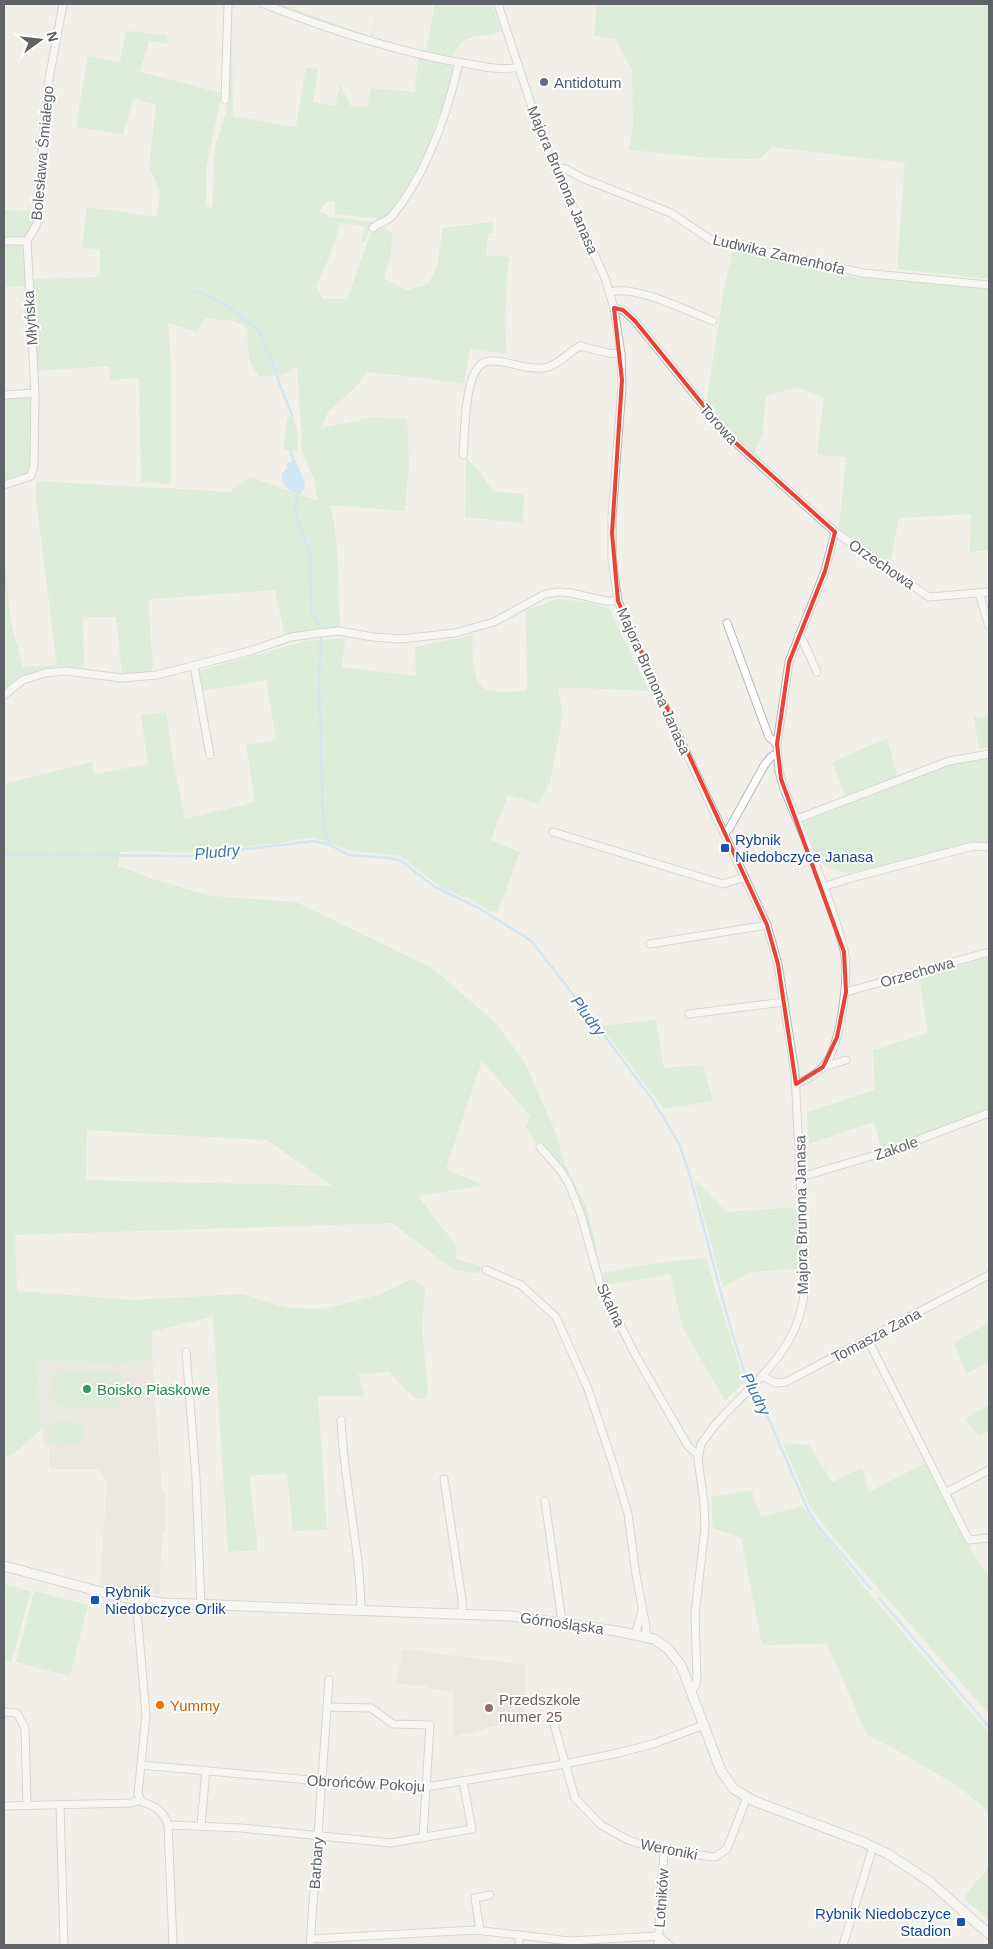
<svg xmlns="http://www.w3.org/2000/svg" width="993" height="1949" font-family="Helvetica,sans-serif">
<rect width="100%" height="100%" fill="#f1efe8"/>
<!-- education -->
<g fill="#e1ded6">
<polygon points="152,1359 162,1492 165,1492 165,1530 163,1531 160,1569 160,1594 139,1591 139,1588 134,1587 133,1590 115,1587 113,1585 113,1587 100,1584 107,1483 99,1469 49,1469 50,1447 44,1447 37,1361 120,1364"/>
<polygon points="403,1649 526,1665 524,1723 494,1726 454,1737 453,1692 430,1688 427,1686 396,1684"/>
</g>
<!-- green -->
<g fill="#c5e8c5" fill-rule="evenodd">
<polygon points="271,4 280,4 370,36 373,32 379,4 373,37 417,49 417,51 363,37"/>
<path d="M 435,4 L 492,4 L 501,31 C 478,41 467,29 453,55 L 450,56 L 448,54 L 446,58 L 423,52 L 423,50 L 426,50 Z"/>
<polygon points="597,4 989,4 989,279 897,269 905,163 773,147 759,159 712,158 629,150 633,124 632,69 615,39 594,36"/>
<path d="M 126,31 L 167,35 L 168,44 L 149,41 L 140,72 L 222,93 L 206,169 L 206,206 L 212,208 L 215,146 L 226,113 L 227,102 L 229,50 L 232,50 L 233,116 L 296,127 L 306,67 L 318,69 L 313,102 L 335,106 L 340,85 L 351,106 L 367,107 L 371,88 L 415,92 L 418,57 L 451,65 L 454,70 L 453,74 L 446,100 L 434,126 L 430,144 L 415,177 L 389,216 L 383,219 L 335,214 L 335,202 L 328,201 L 325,205 L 322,205 L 320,211 L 330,217 L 375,222 L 372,225 L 364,242 L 361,243 L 365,226 L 340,223 L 332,251 L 316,286 L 323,299 L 347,299 L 370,235 L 374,229 L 381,225 L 392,233 L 391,255 L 384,279 L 407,290 L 428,284 L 437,267 L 443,228 L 494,222 L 492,233 L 488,233 L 486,256 L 509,257 C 505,290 505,321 506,354 L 470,349 L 464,384 L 416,377 L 367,372 L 356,387 L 328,412 L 321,428 L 375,417 L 407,419 L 409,464 L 405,511 L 330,505 C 341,545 336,586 341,627 L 285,636 L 275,590 L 151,599 L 148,603 L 153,667 L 151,672 L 122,674 L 116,617 L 83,617 L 84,668 L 57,666 L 4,692 L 4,556 L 11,623 L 23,667 L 57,665 L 36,498 L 36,481 L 229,492 L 250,477 L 318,501 L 314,480 L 301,448 L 302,442 L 297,366 L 283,375 L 259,376 C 245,362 249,346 247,328 L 234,321 L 205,318 L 197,332 L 168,323 L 171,366 L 171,484 L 141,482 L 139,378 L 110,380 L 109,366 L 38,371 L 31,279 L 96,277 L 100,274 L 100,250 L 82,247 L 87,207 L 157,217 L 160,191 L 149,167 L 156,105 L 133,99 L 123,135 L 76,127 L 88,56 L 120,62 Z"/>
<polygon points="4,210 34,211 33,224 23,239 4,239"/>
<polygon points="4,245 24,245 25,286 4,287"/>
<polygon points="733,250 854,277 989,289 989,550 970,552 971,514 899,518 890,564 839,529 846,457 817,455 824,398 796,387 766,396 762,436 753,455 706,405 724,288"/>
<path d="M 32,395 C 32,416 36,456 28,473 L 4,483 L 4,397 Z"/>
<polygon points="292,415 298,433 297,451 283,450 287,418"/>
<polygon points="466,458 481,473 493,491 524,494 523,523 465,517"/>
<path d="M 558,599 L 586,602 L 609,608 L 649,691 L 558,687 L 563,715 L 550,782 L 539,804 L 508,795 L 491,840 L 520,852 L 498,912 L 490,911 L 469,899 L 440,887 L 401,856 L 348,850 L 313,837 L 281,843 L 188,853 L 139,851 L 120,852 L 118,866 L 153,879 L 210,896 L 296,902 L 432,968 L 495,1022 L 525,1063 L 554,1129 L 565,1164 L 586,1206 L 597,1249 L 594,1250 L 561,1168 L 541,1142 L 536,1144 L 526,1127 L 530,1116 L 482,1061 L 446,1169 L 483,1185 L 418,1196 L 456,1245 L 456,1259 L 480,1266 L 480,1273 L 454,1270 L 392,1223 L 15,1235 L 17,1291 L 133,1300 L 242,1294 L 288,1308 L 324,1309 L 379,1295 L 412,1279 L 425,1287 L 422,1329 L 428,1393 L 423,1399 L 413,1397 L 389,1372 L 358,1374 L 365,1396 L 318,1396 L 327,1530 L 293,1531 L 287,1473 L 249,1476 L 258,1550 L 228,1552 L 213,1316 L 152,1332 L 152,1359 L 120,1364 L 37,1361 L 42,1429 L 11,1456 L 4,1456 L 4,784 L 92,762 L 94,774 L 148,764 L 141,715 L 166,712 L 173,760 L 185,819 L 255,802 L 246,745 L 276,740 L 266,680 L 202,691 L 199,671 L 305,641 L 345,638 L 342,667 L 416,676 L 415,647 L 472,635 C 473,649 471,685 487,690 C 495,693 517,691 527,691 L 526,610 ZM 87,1130 L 267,1140 L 333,1186 L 86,1180 Z"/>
<polygon points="989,715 989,747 979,748 974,718"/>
<polygon points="887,738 897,776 846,798 832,762"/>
<polygon points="989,758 989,844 849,873 826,867 817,855 803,822 953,763"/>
<polygon points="989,957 989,1109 881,1150 874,1122 809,1144 807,1112 875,1090 873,1050 928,1033 919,977"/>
<polygon points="656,1020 664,1068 703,1065 713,1101 664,1109 601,1026"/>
<polygon points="692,1173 695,1180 727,1212 800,1207 802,1268 751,1272 723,1287"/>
<polygon points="706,1258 744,1382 725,1401 683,1328 670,1274 603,1286 603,1273 663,1262"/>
<polygon points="989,1323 989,1361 966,1374 954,1342"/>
<polygon points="53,1370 121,1373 120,1408 52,1405"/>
<polygon points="989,1405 989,1430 978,1436 965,1419"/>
<polygon points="50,1421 83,1422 83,1444 50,1443"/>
<polygon points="783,1443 809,1445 832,1482 862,1468 869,1492 925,1463 975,1557 989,1578 989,1714 834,1538 810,1507"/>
<polygon points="749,1491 752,1492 761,1517 802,1506 863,1586 989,1733 989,1812 958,1786 886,1744 867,1735 827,1644 762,1645 741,1538 713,1528 711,1497"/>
<polygon points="4,1584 31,1592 11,1662 4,1660"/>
<polygon points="34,1591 88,1605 70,1676 16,1662"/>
<polygon points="989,1867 989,1920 963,1898"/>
</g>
<!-- water -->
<path fill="#aadaff" d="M 293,460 L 296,460 C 298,472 312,484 300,494 C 289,492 281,485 282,473 L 287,468 L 286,464 Z"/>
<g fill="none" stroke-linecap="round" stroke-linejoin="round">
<!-- stream -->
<g stroke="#aadaff" stroke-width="2.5">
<polyline points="195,290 227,306 258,330 270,355 281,388 292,415"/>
<polyline points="291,451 293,460"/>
<polyline points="297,494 295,512 310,555 311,611 321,629"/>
<polyline points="321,638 319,680 323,814 325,833 330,845"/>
<polyline points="4,854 189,856 314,841 330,845 349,855 390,858 401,861 435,887 477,907 527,938 533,943 596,1024 654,1102 679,1144 688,1169 728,1319 747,1381 764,1408 808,1510 819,1527 871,1589"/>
<polyline points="879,1598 989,1727"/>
</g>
<defs>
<g id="minor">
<path d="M 264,4 C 330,30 399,53 469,64 C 485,67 503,71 518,67"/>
<path d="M 498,4 L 542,138 L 605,278 L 614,308 L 621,354 L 622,387 L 612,517 L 612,559 L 618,601 L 635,643 L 767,925 L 778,964 L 795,1073 L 804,1253 C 805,1270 806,1289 802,1306 C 792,1357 747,1388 715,1425 L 701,1444 L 698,1459 L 704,1504 L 705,1528 L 695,1614 L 697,1679 L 695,1686 L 691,1691"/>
<polyline points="225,100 228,4"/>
<polyline points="555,167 566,169 582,178 671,213 711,240 863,273 989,285"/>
<path d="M 373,228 C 378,222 387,222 392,216 C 426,175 447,114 459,63"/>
<polyline points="4,241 27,241"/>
<polyline points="27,241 37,224 44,123 49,79 63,4"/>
<path d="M 610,292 C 637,285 687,311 713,321"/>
<polyline points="614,308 623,310 635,321 729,437 835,532 929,597 989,592"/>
<polyline points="4,395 35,393"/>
<path d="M 463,455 C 465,434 464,374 483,363 C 488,360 496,361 502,362 C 516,364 534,371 548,367 C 560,363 569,352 580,346 L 608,353 L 621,354"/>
<polyline points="4,485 31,476 34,466 35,393 27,241"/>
<polyline points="979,593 989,626"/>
<polyline points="727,623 769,737 777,744"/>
<polyline points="798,636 803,641 817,672"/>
<polyline points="194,666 210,755"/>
<polyline points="4,695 23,680 45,673 66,671 122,678 157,675 250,651 291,637 320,633 339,631 373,637 400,639 455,633 494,622 545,594 559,592 571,593 606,601 618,601"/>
<polyline points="797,819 949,761 989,754"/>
<polyline points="553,832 723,884 745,877"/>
<polyline points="724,833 729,829 765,764 772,756 777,754"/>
<polyline points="823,887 851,878 973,846 989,847"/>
<polyline points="650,944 767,925"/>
<polyline points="846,992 989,952"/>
<polyline points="689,1014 784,1002"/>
<polyline points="823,1067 846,1060"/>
<path d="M 796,1084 C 805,1081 816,1074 822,1068 C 841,1049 850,975 844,950 C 830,895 806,841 784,789 L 779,771 L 777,744 L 789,662 L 825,571 L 835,532"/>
<polyline points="540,1147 561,1171 569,1184 581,1215 601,1287 636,1356 688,1446 698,1455"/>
<polyline points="801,1177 889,1151 989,1113"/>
<polyline points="486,1270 521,1285 556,1317 588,1389 612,1461 628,1514 636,1575 646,1627 646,1637"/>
<polyline points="868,1340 969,1540 989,1538"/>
<polyline points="186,1352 196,1478 201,1606"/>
<polyline points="762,1376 776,1383 786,1382 989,1275"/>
<path d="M 341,1420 C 344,1484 360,1547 361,1610"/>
<polyline points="444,1479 462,1600 462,1613"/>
<polyline points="945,1493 989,1470"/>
<polyline points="545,1501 561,1614 561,1622"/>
<path d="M 136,1600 L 146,1715 L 138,1794 L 142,1802 C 155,1806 164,1811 168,1825 L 173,1945"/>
<polyline points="635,1635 642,1611"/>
<polyline points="327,1707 371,1708 393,1724 430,1725 423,1838"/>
<polyline points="4,1712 17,1713 25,1728 27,1806"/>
<polyline points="553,1721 575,1798 601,1825 628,1840 664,1851 715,1857 727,1849 747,1797"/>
<polyline points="141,1765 322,1781 426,1787 565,1764 618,1753 653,1744 704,1725"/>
<polyline points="60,1805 64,1945"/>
<polyline points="4,1806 131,1803 140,1800"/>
<polyline points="168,1825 242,1828 391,1843 472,1829 463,1781"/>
<polyline points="201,1825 206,1770"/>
<polyline points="480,1930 475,1898 490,1895"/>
<polyline points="311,1939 475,1930 570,1941 658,1936 669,1945"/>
<polyline points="310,1945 329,1680"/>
<polyline points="519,1945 519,1935"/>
<polyline points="658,1945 664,1851"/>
<polyline points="843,1945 873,1847"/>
</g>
<polyline id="tertiary" points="4,1566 116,1596 163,1603 511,1616 616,1631 654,1639 667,1648 681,1665 721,1771 734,1789 754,1801 863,1842 888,1854 929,1881 989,1934"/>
</defs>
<!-- minor casing -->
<use href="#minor" stroke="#b5b8bc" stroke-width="9"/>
<!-- tertiary casing -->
<use href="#tertiary" stroke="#b5b8bc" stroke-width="11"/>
<!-- minor -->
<use href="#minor" stroke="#fff" stroke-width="7"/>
<!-- tertiary -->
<use href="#tertiary" stroke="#fff" stroke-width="9"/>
</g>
<!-- marked area -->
<path d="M0 0H993V1949H0ZM 614,308 L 623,310 L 635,321 L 729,437 L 835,532 L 825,571 L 789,662 L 777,744 L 781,779 L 844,952 L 846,992 L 837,1037 L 823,1067 L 796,1084 L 778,964 L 767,925 L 618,601 L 612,533 L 622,380 Z" fill="#f1efe8" fill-opacity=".55" fill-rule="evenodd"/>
<path fill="none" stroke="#ea4335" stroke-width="4" stroke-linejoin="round" d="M 614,308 L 623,310 L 635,321 L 729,437 L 835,532 L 825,571 L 789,662 L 777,744 L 781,779 L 844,952 L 846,992 L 837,1037 L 823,1067 L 796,1084 L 778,964 L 767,925 L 618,601 L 612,533 L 622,380 Z"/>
<!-- markers -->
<circle fill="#5c6f8a" stroke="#fff" stroke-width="2" cx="544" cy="82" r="5"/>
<g fill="#1a4fb4" stroke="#fff" stroke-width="2">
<rect x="720" y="843" width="10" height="10" rx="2.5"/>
<rect x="90" y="1595" width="10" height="10" rx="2.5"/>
<rect x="956" y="1917" width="10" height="10" rx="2.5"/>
</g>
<circle fill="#2e9e5b" stroke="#fff" stroke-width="2" cx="87" cy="1389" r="5"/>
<circle fill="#e8710a" stroke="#fff" stroke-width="2" cx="160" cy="1705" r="5"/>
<circle fill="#8d6e63" stroke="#fff" stroke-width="2" cx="489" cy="1708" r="5"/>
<g text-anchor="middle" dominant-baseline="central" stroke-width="4" stroke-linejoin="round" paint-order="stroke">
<!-- service labels -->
<g font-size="15" fill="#4e5e75" stroke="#fff" text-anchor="start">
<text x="554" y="82">Antidotum</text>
</g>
<!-- street labels -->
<g font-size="15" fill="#5f6368" stroke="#fff">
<text transform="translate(42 153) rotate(-85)">Bolesława Śmiałego</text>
<text transform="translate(563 180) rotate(67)">Majora Brunona Janasa</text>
<text transform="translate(779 254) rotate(13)">Ludwika Zamenhofa</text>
<text transform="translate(30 318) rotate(-94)">Młyńska</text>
<text transform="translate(719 424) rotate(48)">Torowa</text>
<text transform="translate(882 564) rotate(34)">Orzechowa</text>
<text transform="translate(654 681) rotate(66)">Majora Brunona Janasa</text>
<text transform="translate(917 972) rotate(-16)">Orzechowa</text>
<text transform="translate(896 1148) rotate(-19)">Zakole</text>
<text transform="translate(801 1215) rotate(-91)">Majora Brunona Janasa</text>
<text transform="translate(611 1305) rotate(65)">Skalna</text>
<text transform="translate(876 1335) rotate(-28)">Tomasza Zana</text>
<text transform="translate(562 1623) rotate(8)">Górnośląska</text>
<text transform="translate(366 1783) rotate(3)">Obrońców Pokoju</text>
<text transform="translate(669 1849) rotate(11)">Weroniki</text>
<text transform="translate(316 1863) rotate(-86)">Barbary</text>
<text transform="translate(661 1898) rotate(-86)">Lotników</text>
</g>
<!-- transit labels -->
<g font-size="15" fill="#164399" stroke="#fff" text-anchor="start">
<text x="735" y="839">Rybnik<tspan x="735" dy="17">Niedobczyce Janasa</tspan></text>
<text x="105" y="1591">Rybnik<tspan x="105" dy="17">Niedobczyce Orlik</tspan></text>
<text x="951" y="1913" text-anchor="end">Rybnik Niedobczyce<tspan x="951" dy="17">Stadion</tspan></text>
</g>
<!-- leisure labels -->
<g font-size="15" fill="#27864d" stroke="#fff" text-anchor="start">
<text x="97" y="1389">Boisko Piaskowe</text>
</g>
<!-- education labels -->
<g font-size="15" fill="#785e54" stroke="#fff" text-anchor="start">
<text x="499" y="1699">Przedszkole<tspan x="499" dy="17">numer 25</tspan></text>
</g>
<!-- food labels -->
<g font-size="15" fill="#c56008" stroke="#fff" text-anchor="start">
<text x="170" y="1705">Yummy</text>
</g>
<!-- water labels -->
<g font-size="16" font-style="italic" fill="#4174aa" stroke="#fff">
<text transform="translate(217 852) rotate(-6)">Pludry</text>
<text transform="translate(588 1016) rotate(53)">Pludry</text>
<text transform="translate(756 1394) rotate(64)">Pludry</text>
</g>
</g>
<!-- border -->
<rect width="993" height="1949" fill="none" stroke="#5f6368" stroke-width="10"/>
<!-- north arrow -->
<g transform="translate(40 40) rotate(75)" stroke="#ffffff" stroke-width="4" paint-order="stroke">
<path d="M0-4L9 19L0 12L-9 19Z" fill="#5f6368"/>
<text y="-8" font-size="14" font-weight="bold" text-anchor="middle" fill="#5f6368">N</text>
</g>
</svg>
